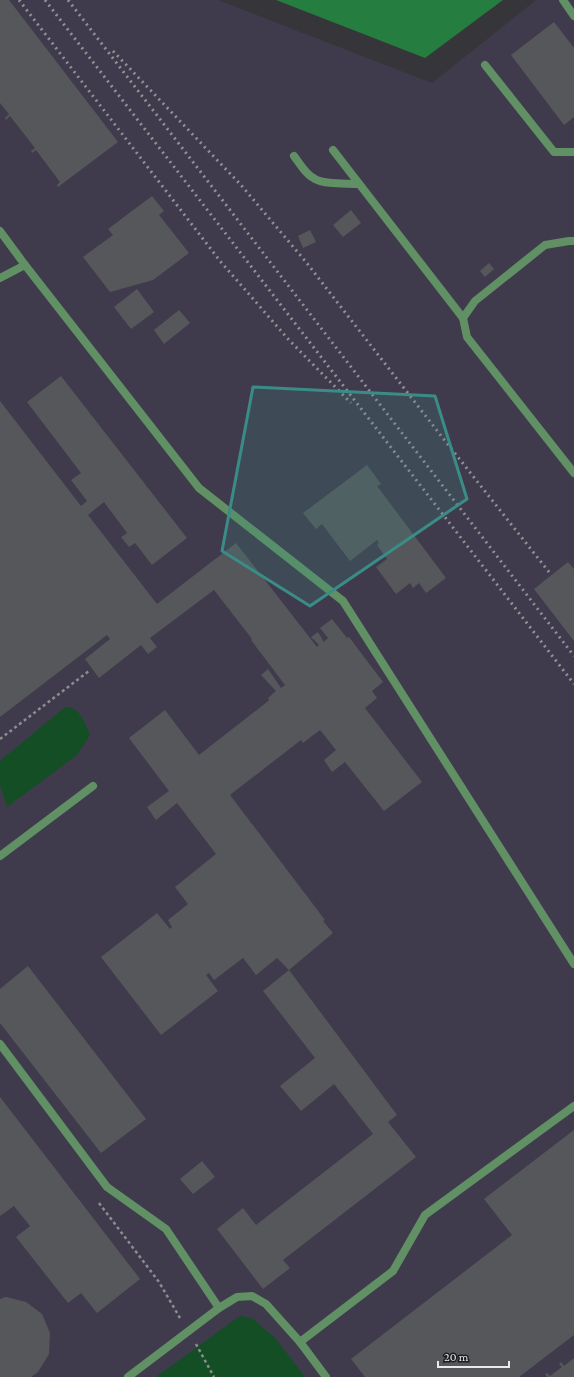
<svg xmlns="http://www.w3.org/2000/svg" width="574" height="1377" font-family="'Crimson Pro',serif">
<rect width="100%" height="100%" fill="#35353a"/>
<!-- industrial -->
<polygon fill="#3f3b4c" points="0,0 218,0 432,83 536,0 574,0 574,1377 0,1377"/>
<!-- green -->
<g fill="#144e25">
<path d="M 71,707 C 82,712 85,724 90,735 L 77,755 L 7,807 L 0,785 L 0,761 L 64,708 Z"/>
<polygon points="240,1316 252,1318 275,1338 305,1377 156,1377"/>
</g>
<!-- forest -->
<polygon fill="#257d3f" points="276,0 503,0 425,58"/>
<!-- building -->
<g fill="#56575b">
<polygon points="0,0 9,0 118,142 58,187 57,185 60,182 36,150 32,153 31,151 35,148 10,116 6,120 5,118 9,114 0,103"/>
<polygon points="554,22 574,48 574,117 564,125 511,55"/>
<polygon points="152,196 164,211 159,215 189,253 153,280 110,292 83,257 113,235 108,229"/>
<polygon points="351,210 361,223 343,237 333,225"/>
<polygon points="310,230 316,242 303,248 298,236"/>
<polygon points="489,263 494,269 485,277 480,271"/>
<polygon points="137,289 154,312 131,329 114,307"/>
<polygon points="179,310 190,323 164,344 154,330"/>
<polygon points="61,376 187,538 152,565 135,543 129,547 121,537 127,533 104,502 88,515 157,604 236,543 317,647 319,645 311,637 318,632 324,642 328,638 320,628 332,619 347,638 349,637 383,682 372,691 377,698 365,708 422,782 384,811 345,762 332,772 324,760 336,750 320,730 303,743 301,740 230,795 325,920 323,921 333,933 289,970 397,1115 388,1122 416,1157 283,1260 290,1268 263,1289 217,1229 243,1208 256,1225 373,1134 334,1084 301,1111 280,1086 315,1058 263,991 289,970 277,958 256,975 243,958 214,980 209,973 206,975 218,991 161,1035 101,957 157,913 170,929 172,927 168,920 188,904 175,887 216,854 177,803 156,820 147,807 169,791 129,738 165,710 199,755 267,702 269,700 268,698 276,691 261,675 268,669 281,688 285,685 251,640 252,639 214,590 150,638 157,647 148,654 141,645 99,678 85,659 110,639 107,635 0,717 0,401 81,506 87,501 71,480 81,473 27,402"/>
<polygon points="367,465 381,484 377,486 446,578 426,593 419,583 413,588 410,583 396,594 376,567 387,559 377,545 379,543 377,540 350,561 322,524 316,529 303,513"/>
<polygon points="568,562 574,569 574,641 534,589"/>
<polygon points="28,966 146,1119 101,1153 0,1023 0,989"/>
<polygon points="0,1097 140,1279 97,1313 81,1293 68,1303 16,1237 30,1226 14,1206 0,1216"/>
<polygon points="574,1130 574,1335 519,1377 365,1377 351,1359 512,1235 484,1199"/>
<polygon points="202,1161 215,1177 193,1194 180,1179"/>
<polygon points="6,1297 26,1302 42,1314 50,1333 49,1354 38,1372 31,1377 0,1377 0,1299"/>
<polygon points="574,1358 574,1377 547,1377 545,1374 547,1373 550,1376 562,1367 559,1364 561,1362 564,1366"/>
</g>
<g fill="none" stroke-linecap="round" stroke-linejoin="round">
<!-- path -->
<g stroke="#8c8d90" stroke-width="2.5" stroke-dasharray="3 3" stroke-linecap="butt">
<polyline points="0,739 89,671"/>
<polyline points="99,1203 159,1282 180,1318"/>
<polyline points="196,1344 214,1377"/>
</g>
<!-- service -->
<g stroke="#609064" stroke-width="8">
<polyline points="563,0 574,16"/>
<polyline points="485,65 554,152 574,152"/>
<polyline points="333,150 463,318"/>
<path d="M 294,156 C 300,164 306,175 315,179 C 326,185 347,183 359,184"/>
<polyline points="0,231 25,265 199,488 343,601 574,964"/>
<polyline points="574,241 569,241 545,245 475,301 463,318 467,337 574,473"/>
<polyline points="0,278 25,265"/>
<polyline points="0,856 93,786"/>
<polyline points="0,1044 107,1187 166,1229 219,1308"/>
<polyline points="300,1342 393,1271 425,1215 574,1106"/>
<polyline points="128,1377 219,1308 237,1297 252,1296 266,1304 300,1342 326,1377"/>
</g>
<!-- rail -->
<g stroke="#919195" stroke-width="3" stroke-dasharray="2 4" stroke-linecap="butt">
<polyline points="19,0 220,261 289,340 351,403"/>
<polyline points="45,0 574,684"/>
<polyline points="68,0 574,656"/>
<polyline points="113,51 241,185 306,262 442,437 549,572"/>
</g>
</g>
<!-- marked area -->
<path fill="#3a8d87" fill-opacity="0.2" stroke="#3a8d87" stroke-width="3" stroke-linejoin="round" d="M 253,387 L 435,396 L 467,499 L 310,606 L 222,551 Z"/>
<!-- scale -->
<path d="M438 1361v6h71v-6" fill="none" stroke="#e8e9eb" stroke-width="2"/>
<text x="444" y="1361" font-size="12" fill="#e8e9eb" stroke="#1d1d1f" stroke-width="3" paint-order="stroke">20 m</text>
</svg>
